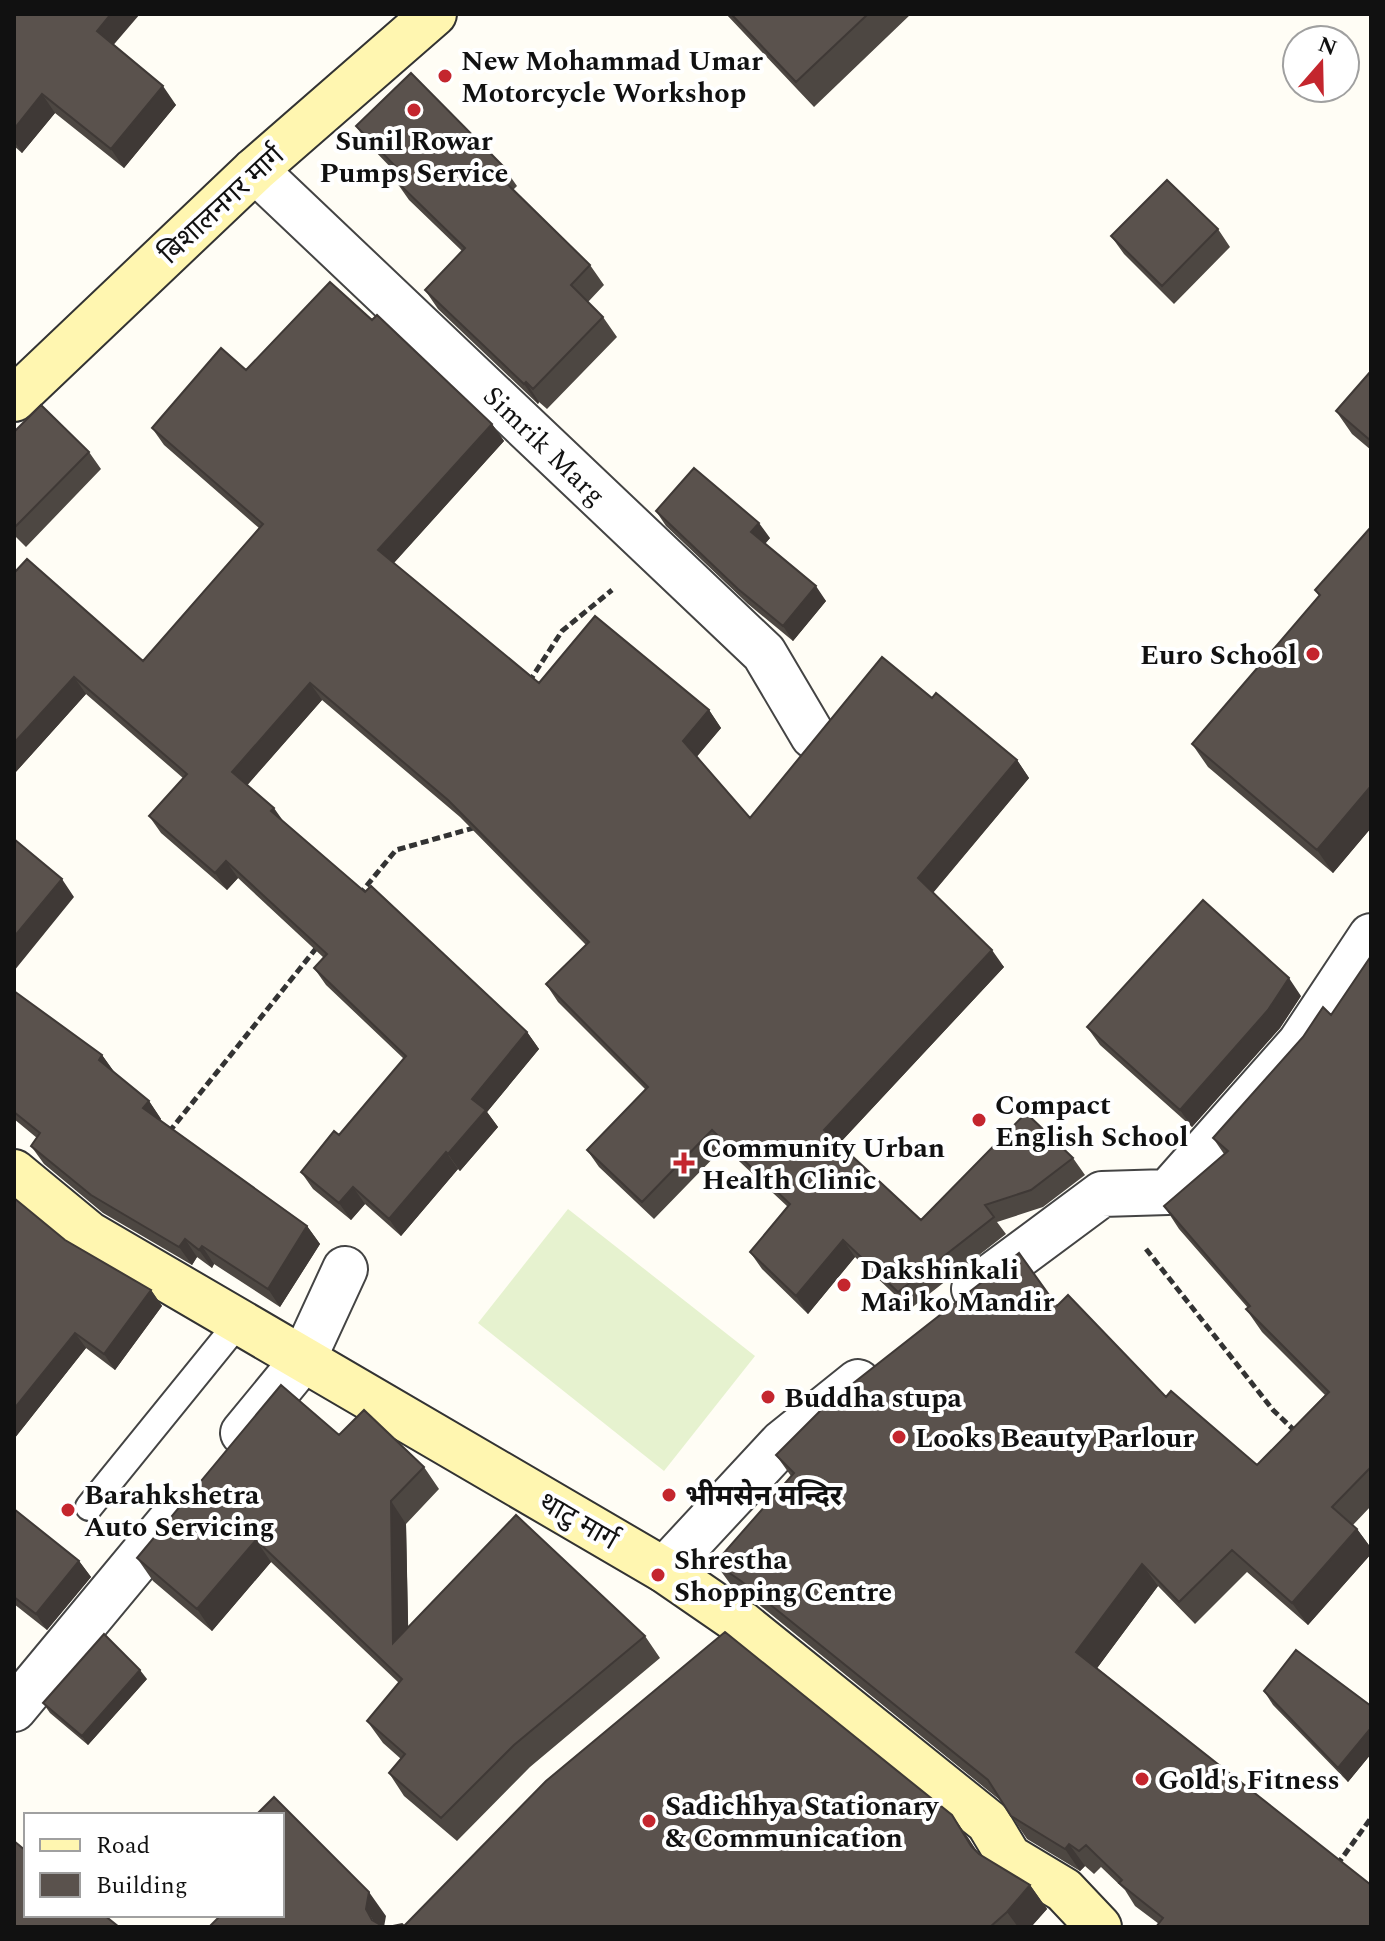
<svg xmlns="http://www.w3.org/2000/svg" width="1385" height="1941" viewBox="0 0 1385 1941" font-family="Spectral,'Noto Sans Devanagari',serif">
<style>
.pitch{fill:#e6f2cf}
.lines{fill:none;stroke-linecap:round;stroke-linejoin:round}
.lane-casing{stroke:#444;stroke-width:30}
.street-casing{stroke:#444;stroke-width:48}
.secondary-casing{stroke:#333;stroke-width:48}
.path{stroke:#333;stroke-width:5;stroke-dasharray:8 4;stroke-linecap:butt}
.lane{stroke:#fff;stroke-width:26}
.street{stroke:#fff;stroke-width:44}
.secondary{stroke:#fff6b0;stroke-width:44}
.wall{fill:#4d4742}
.shaded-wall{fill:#3f3936}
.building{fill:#5a524d;stroke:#3f3936;stroke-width:2}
.poi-dot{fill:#c4262e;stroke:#fff;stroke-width:3}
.labels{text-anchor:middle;stroke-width:8;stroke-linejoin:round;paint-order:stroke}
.poi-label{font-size:28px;font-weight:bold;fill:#111;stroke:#fff;text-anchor:start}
.street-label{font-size:28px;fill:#111;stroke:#fff}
</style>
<rect width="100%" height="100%" fill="#fffdf5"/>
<path class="pitch" d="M568,1209l187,147 -91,115 -186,-148z"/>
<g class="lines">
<defs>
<path id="lane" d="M89,1507l150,-185"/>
<path id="street" d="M255,170l509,483 49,83
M974,1289l128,-95 66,-2 132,-149 71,-107
M243,1433l60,-73 42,-91
M664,1570l118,-127 76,-61
M14,1709l162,-195"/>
<path id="secondary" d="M14,399l241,-229 179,-156
M14,1172l75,62 575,336 77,53 247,199 21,35 55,33 35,37"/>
</defs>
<use href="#lane" class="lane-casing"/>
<use href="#street" class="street-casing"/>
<use href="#secondary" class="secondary-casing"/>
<path class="path" d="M529,682l33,-51 50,-41
M359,895l37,-45 81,-23
M169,1132l149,-186
M1146,1249l127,161 24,23
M1337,1865l34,-47"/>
<use href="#lane" class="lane"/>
<use href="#street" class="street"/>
<use href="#secondary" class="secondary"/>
</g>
<path class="wall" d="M14,14l100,31 62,60 -52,63 -69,-55 -33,40 -8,-7z
M726,14h185l-97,93z
M356,126l147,40 14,20 -4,4 77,75 14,20 -16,17 15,15 14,20 -70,72 -8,-7 -1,2 -100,-95 -13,-19 37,-39 -53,-51 -14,-20 4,-4 -29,-30z
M1218,229l12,18 -56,57 -50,-50 -13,-18z
M372,320l120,104 12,17 -110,122 145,120 170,27 12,18 -25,29 54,61 182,-120 85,62 12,18 -96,115 71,74 -165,177 82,76 152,-62 12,17 -42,32 -46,15 9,12 -96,75 -55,-52 -47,57 -46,-45 -12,-17 38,-45 -64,-60 -70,72 -55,-52 -12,-17 59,-60 -88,-88 -12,-18 40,-39 -126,-128 -138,-117 -75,85 37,37 243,210 12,17 -52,63 11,15 -38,44 -2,-2 -57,67 -36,-32 -14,16 -38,-31 -12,-17 38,-37 65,-76 -78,-74 -12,-17 10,-10 -86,-80 -11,12 -66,-57 -12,-17 34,-38 -97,-84 -72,80v-201l129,88 116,-133 -95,-83 -12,-17 94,-58z
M1371,371v79l-19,-16 -16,-23z
M14,432l75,20 12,17 -75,78 -12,-12z
M656,511l114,27 -5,6 61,57 -33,40 -45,-37 -82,-78z
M1371,527v301l-38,45 -125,-106 -16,-23 127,-148 -4,-6z
M1371,956v550l-18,19 4,4 14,19v6l-63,71 -61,-53 -52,52 -37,-38 -61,82 274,217 -212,39 -24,-18 -10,-16 -24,-23 -7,7 -9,-8 -5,5 -53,-32 -26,-38 -244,-198 -26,-18 -16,-22 76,-87 -15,-21 281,-149 109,91 91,68 68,-70 -63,-63 -16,-23 2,-1 -69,-79 -15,-23 60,-52 -11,-16 118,-123z
M14,991l88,64 12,17 35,29 12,18 -1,2 147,105 13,18 -40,63 -66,-43 -2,4 -15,-11 -5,8 -89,-52 -59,-49 -13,-18 6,-8 -23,-19z
M1301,996l-21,32 -88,99 -92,-82 -13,-18z
M14,1198l51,42 86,50 11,16 -47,64 -29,-22 -72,91z
M339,1435l85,32 15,22 -33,35 2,104 237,8 15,22 -130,109 -73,74 -53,-45 -15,-23 12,-14 -18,-16 -16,-22 32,-38 -128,-121 -59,69 -59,-50 -16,-23z
M14,1509l65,52 12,16 -44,53 -33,-26z
M147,1679l-59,66 -38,-32 -7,-10z
M1264,1691l107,15v48l-23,28 -75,-77z
M952,1815l27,39 51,31 17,24 -16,18h-643l16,-1z"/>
<path class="shaded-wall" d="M111,14h29l-30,35 -13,-18z
M163,86l13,19 -52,63 -13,-19z
M42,94l13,19 -33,40 -8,-12v-12z
M526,382l13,20 -1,2 -14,-20z
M492,424l12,17 -114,126 -12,-17z
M759,523l11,15 -8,9 -11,-15z
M816,586l10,15 -33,40 -10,-15z
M74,677l12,17 -72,80v-31z
M310,683l12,17 -78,89 -12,-17z
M709,710l12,18 -26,31 -12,-18z
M1017,760l12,18 -99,118 -12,-18z
M1371,786v42l-38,45 -16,-23z
M274,808l12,17 -15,-14z
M226,861l12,17 -11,12 -12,-17z
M62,879l12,18 -60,74v-34z
M992,950l12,17 -168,180 -12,-17z
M1289,978l12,18 -21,32 -88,99 -12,-17z
M527,1032l12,17 -52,63 11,15 -38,44 -12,-17 24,-55z
M102,1055l13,18 -16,-13z
M149,1101l12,18 -6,7 -12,-18z
M446,1152l12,17 -57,67 -12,-17z
M353,1187l12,17 -14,16 -12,-17z
M307,1226l13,18 -40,63 -12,-18z
M185,1239l12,18 -5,8 -13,-18z
M843,1240l12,17 -47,57 -12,-18z
M202,1246l12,18 -2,4 -13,-18z
M151,1290l11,16 -47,64 -11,-16z
M75,1333l11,15 -72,91v-30z
M391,1501l15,23 3,142 -16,-23z
M1357,1529l14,19v6l-63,71 -16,-22z
M256,1540l15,22 -59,69 -15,-22z
M79,1561l12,16 -44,53 -11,-16z
M1142,1564l16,22 -66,89 -16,-23z
M140,1670l7,9 -59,66 -6,-9z
M1371,1728v26l-23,28 -10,-14z
M952,1815l17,24 19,31 -17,-24z
M1069,1844l16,22 -5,5 -15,-22z
M1030,1885l17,24 -16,18h-13l-11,-15z
M369,1892l17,24 -2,11h-7l-11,-18z"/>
<path class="building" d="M14,14h97l-14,17 66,55 -52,63 -69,-55 -28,35z
M731,14h137l-72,68z
M411,73l92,93 -7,7 94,92 -19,20 32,32 -70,72 -7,-7 -2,2 -99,-94 40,-42 -70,-68 7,-7 -46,-47z
M1167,180l51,49 -56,57 -51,-50z
M330,282l42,38 5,-5 115,109 -114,126 161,133 56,-67 114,94 -26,31 67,77 132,-161 50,41 4,-5 81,67 -99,118 74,72 -168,180 97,90 105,-107 47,45 -42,32 -46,15 9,12 -96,75 -55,-52 -47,56 -46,-44 40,-48 -78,-74 -70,72 -55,-52 61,-63 -102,-103 43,-42 -141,-142 -138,-117 -78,89 42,36 -3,3 94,81 6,-6 156,146 -55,67 14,11 -38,44 -2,-2 -57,67 -36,-32 -14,16 -38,-31 33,-41 5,4 67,-79 -92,-88 13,-14 -101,-93 -11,12 -66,-57 38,-42 -113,-97 -60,66v-170l13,-14 116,102 120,-137 -111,-96 69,-80 25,22z
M1371,371v70l-35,-30z
M41,405l48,47 -75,76v-96z
M694,468l65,55 -8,9 65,54 -33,40 -45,-37 -82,-78z
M1371,527v259l-54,64 -125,-106 128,-149 -5,-5z
M14,839l48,40 -48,58z
M1203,900l86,78 -21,32 -88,100 -93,-83z
M1371,956v511l-39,40 25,22 -65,74 -60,-53 -53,52 -37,-38 -66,88 295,233v42h-215l7,-9 -44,-35 3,-3 -36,-35 -7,6 -10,-7 -4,5 -54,-33 -23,-36 -247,-199 -26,-18 79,-90 -18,-18 52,-52 191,-150 38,53 11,-11 98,102 5,-6 86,74 72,-73 -83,-83 4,-3 -86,-100 64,-55 -15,-13 90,-101 20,-30 8,8z
M14,991l88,64 -3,5 50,41 -6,7 164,118 -39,63 -66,-43 -3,4 -14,-11 -6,8 -88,-52 -60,-49 9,-13 -26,-21z
M14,1198l51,42 86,50 -47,64 -29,-21 -61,76z
M281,1385l58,50 25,-25 60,57 -33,34 2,142 123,-128 129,121 -131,109 -73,73 -52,-45 16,-19 -38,-33 35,-42 -146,-139 -59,69 -60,-51z
M14,1509l65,52 -43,53 -22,-17z
M725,1632l227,183 19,31 8,8 51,31 -23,27 -17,15h-602l14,-3 2,2 142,-145z
M104,1634l36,36 -58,66 -39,-33z
M1296,1650l75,56v22l-33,40 -74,-77z
M274,1797l95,95 -3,17 6,11 12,7h-175l12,-12h61v-100h-26z
M14,1841l12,10v64h78l15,12h-105z"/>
<g class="poi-dot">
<circle cx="445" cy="76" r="8"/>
<circle cx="414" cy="110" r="8"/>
<circle cx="1313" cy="654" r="8"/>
<circle cx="979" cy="1120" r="8"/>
<path d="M680 1151h8v8h8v8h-8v8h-8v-8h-8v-8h8z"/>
<circle cx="844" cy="1285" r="8"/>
<circle cx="768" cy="1397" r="8"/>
<circle cx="899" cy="1437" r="8"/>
<circle cx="669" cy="1495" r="8"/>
<circle cx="68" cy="1510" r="8"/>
<circle cx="658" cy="1575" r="8"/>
<circle cx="1142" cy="1779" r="8"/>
<circle cx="649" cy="1821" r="8"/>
</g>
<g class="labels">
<g class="poi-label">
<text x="461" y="70">New Mohammad Umar<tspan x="461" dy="32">Motorcycle Workshop</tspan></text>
<text x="414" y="150" text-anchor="middle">Sunil Rowar<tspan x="414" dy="32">Pumps Service</tspan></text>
<text x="1297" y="664" text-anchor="end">Euro School</text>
<text x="995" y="1114">Compact<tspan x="995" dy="32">English School</tspan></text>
<text x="702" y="1157">Community Urban<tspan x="702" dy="32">Health Clinic</tspan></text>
<text x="860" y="1279">Dakshinkali<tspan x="860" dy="32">Mai ko Mandir</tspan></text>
<text x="784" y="1407">Buddha stupa</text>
<text x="915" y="1447">Looks Beauty Parlour</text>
<text x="84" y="1504">Barahkshetra<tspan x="84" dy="32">Auto Servicing</tspan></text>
<text x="685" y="1505">भीमसेन मन्दिर</text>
<text x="674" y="1569">Shrestha<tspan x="674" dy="32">Shopping Centre</tspan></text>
<text x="1158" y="1789">Gold's Fitness</text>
<text x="665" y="1815">Sadichhya Stationary<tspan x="665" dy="32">&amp; Communication</tspan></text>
</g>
<g class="street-label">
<text transform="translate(221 204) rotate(-43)" y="10">बिशालनगर मार्ग</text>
<text transform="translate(545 445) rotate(44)" y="10">Simrik Marg</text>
<text transform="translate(579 1520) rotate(30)" y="10">थाटु मार्ग</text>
</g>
</g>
<rect width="1385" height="1941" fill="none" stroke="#111111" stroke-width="32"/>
<rect x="24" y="1813" width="260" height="104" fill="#ffffff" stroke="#a0a0a0" stroke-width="2"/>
<rect x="40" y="1839" width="40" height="12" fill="#fff6b0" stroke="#a0a0a0" stroke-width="2"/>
<text x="96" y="1853" font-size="24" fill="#111111">Road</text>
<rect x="40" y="1873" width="40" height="24" fill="#5a524d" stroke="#a0a0a0" stroke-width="2"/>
<text x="96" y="1893" font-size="24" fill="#111111">Building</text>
<g transform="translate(1321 64) rotate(20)"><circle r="38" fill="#ffffff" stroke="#a0a0a0" stroke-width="2"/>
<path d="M0-6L14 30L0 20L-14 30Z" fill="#c4262e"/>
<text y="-12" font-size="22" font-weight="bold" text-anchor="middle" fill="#111111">N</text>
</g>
</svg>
